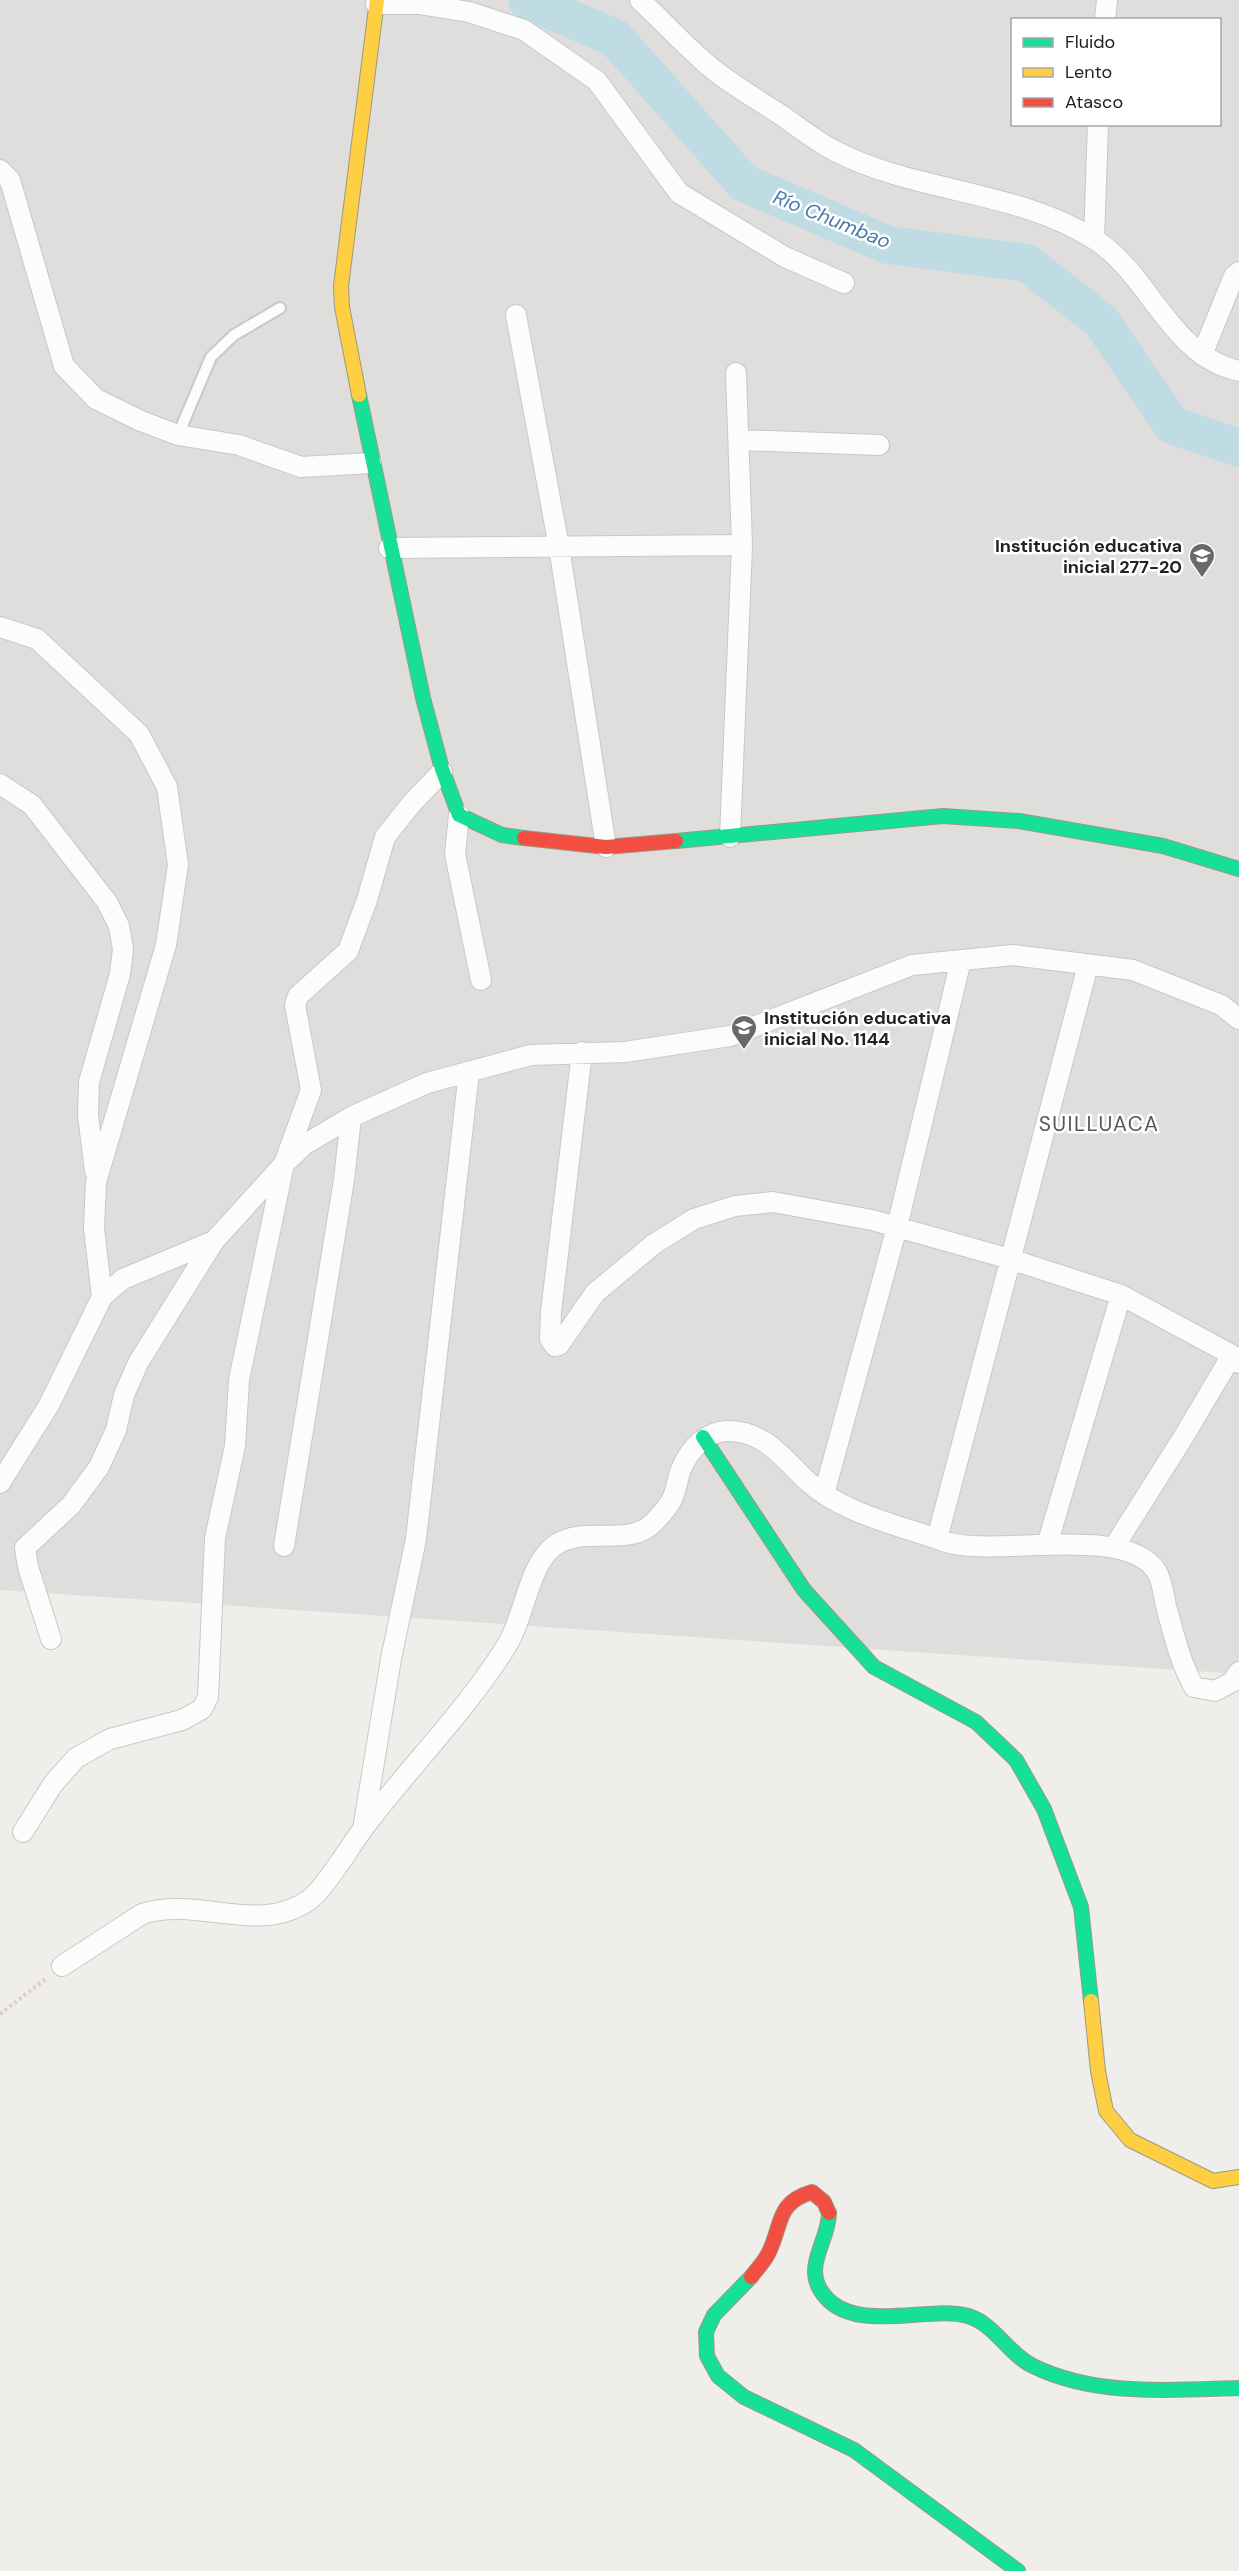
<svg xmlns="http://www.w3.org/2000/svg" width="1239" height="2571" viewBox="0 0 1239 2571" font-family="'DM Sans',sans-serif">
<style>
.residential{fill:#dfdedc;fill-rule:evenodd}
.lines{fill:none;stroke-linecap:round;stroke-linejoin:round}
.river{stroke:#bfdbe3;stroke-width:38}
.lane-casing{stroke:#c9c8c7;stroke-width:14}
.street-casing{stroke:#c9c8c7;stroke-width:22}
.fast-casing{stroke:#999a82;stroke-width:16}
.slow-casing{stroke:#999a82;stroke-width:16}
.jam-casing{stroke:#999a82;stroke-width:16}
.path{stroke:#dccecd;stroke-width:4;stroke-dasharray:3 3;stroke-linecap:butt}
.lane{stroke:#fdfcfc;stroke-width:10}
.street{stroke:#fdfcfc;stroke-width:20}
.fast{stroke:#16e098;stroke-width:14}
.slow{stroke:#ffcf43;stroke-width:14}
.jam{stroke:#f24e42;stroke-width:14}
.labels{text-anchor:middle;stroke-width:5;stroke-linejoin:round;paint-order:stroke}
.poi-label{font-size:18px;font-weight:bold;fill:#222;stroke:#fff;text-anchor:end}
.water-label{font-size:20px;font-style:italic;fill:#4a7aab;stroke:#fff}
.quarter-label{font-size:21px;letter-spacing:1.5px;fill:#555;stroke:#fff}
</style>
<rect width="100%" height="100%" fill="#f0eeeb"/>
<path class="residential" d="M0,0h1239v1674l-1239,-84zM1012,20h208v104h-208z"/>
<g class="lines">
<path class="river" d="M527,0l88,38 129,145 144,62 139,18 74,58 71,104 67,23"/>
<defs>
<path id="lane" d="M178,435l33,-78 23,-22 46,-27"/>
<path id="street" d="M640,0c21,20 41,41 62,60 24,22 55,39 82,57 17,12 35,26 53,35 81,41 179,38 257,87 56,35 76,117 145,132
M376,4h43l50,8 55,18 73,51 82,112 106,64 59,26
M1105,20l2,-20
M0,170l10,10 54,186 32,33 45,22 37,14 61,10 62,22 70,-4
M1094,239l4,-115
M516,315l43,232 47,300
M1202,355l32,-79 5,-4
M739,440l140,5
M389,548l353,-3
M0,627l37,12 102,95 28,53 11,78 -12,80 -70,237 -2,46 8,69
M0,784l32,21 75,97 12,24 4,23 -3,25 -31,108 -1,33 7,56
M459,815l-4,39 26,126
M730,837l12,-292 -6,-172
M582,1052l-31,260 -1,27 5,7 4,-1 36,-52 59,-49 40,-25 41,-13 38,-4 99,18 138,39 111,36 111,60 7,8
M0,1483l49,-78 53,-108 21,-18 91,-38
M824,1494l73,-267 64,-267
M937,1539l151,-574
M1047,1545l74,-250
M284,1546l60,-366 7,-63
M1114,1547l70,-111 48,-81
M51,1639l-23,-72 -3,-19 46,-43 28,-38 17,-37 8,-35 14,-32 76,-122 70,-77 20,-19 47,-28 76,-34 104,-28 94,-3 105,-16 182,-71 101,-10 120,15 88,35 18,14
M364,1823l27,-164 25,-120 53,-467
M23,1832l30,-48 23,-26 34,-19 72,-19 20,-11 6,-12 7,-159 20,-92 4,-66 45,-216 27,-74 -16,-85 3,-9 50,-45 19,-51 18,-63 27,-34 30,-31
M62,1966l80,-52c58,-18 116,22 167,-14 16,-11 43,-57 56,-74 46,-61 102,-116 142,-181 18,-28 21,-83 50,-101 28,-18 73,3 96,-21 6,-6 14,-15 18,-22 6,-10 6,-24 11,-34 9,-20 26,-37 48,-36 35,1 53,27 76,49 35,33 92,45 137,61 49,18 183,-19 214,31 5,9 7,24 9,34 8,29 14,56 28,81l21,4 17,-9 7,-10"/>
<path id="fast" d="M359,395l64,303 19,71 17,46 43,20 22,3
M676,841l267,-25 76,5 144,25 76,23
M703,1437l101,153 70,77 102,55 40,38 28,49 37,98 10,94
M829,2213c0,27 -25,52 -8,78 29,46 109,13 147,25 27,8 40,38 65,50 63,31 138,24 206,22
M751,2277l-37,38 -8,17 1,24 11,20 26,21 110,53 164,121"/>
<path id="slow" d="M359,395l-17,-88 -1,-21 36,-286
M1091,2001l7,70 8,40 24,29 83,41 26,-4"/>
<path id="jam" d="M524,838l82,9 70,-6
M751,2277c6,-8 13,-15 17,-23 15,-29 7,-51 44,-62l12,10 5,11"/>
</defs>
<use href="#lane" class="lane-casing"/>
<use href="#street" class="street-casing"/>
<use href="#fast" class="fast-casing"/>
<use href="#slow" class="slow-casing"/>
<use href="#jam" class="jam-casing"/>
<path class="path" d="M0,2014l47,-36"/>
<use href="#lane" class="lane"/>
<use href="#street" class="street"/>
<use href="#fast" class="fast"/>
<use href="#slow" class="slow"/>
<use href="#jam" class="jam"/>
</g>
<defs>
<symbol id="school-pin" viewBox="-11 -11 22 30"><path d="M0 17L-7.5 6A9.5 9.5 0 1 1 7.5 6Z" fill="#6a6968" stroke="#fff"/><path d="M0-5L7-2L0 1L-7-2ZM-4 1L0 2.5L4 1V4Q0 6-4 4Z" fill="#fff"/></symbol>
</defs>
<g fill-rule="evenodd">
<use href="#school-pin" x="1187" y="541" width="30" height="40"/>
<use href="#school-pin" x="729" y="1013" width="30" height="40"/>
</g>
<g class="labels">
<g class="poi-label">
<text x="1182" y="552">Institución educativa<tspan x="1182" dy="21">inicial 277-20</tspan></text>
<text x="764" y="1024" text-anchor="start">Institución educativa<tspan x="764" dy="21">inicial No. 1144</tspan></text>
</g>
<g class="water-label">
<text transform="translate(832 219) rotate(22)" y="7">Río Chumbao</text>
</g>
<g class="quarter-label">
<text x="1099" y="1131">SUILLUACA</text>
</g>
</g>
<rect x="1011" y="18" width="210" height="108" fill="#ffffff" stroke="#a7a7a7" stroke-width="1.5"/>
<rect x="1023" y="38" width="30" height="9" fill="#16e098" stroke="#a7a7a7" stroke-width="1.5"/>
<text x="1065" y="48" font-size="18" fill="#222222">Fluido</text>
<rect x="1023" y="68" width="30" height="9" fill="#ffcf43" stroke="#a7a7a7" stroke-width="1.5"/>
<text x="1065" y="78" font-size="18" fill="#222222">Lento</text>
<rect x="1023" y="98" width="30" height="9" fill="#f24e42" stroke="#a7a7a7" stroke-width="1.5"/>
<text x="1065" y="108" font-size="18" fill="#222222">Atasco</text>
</svg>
